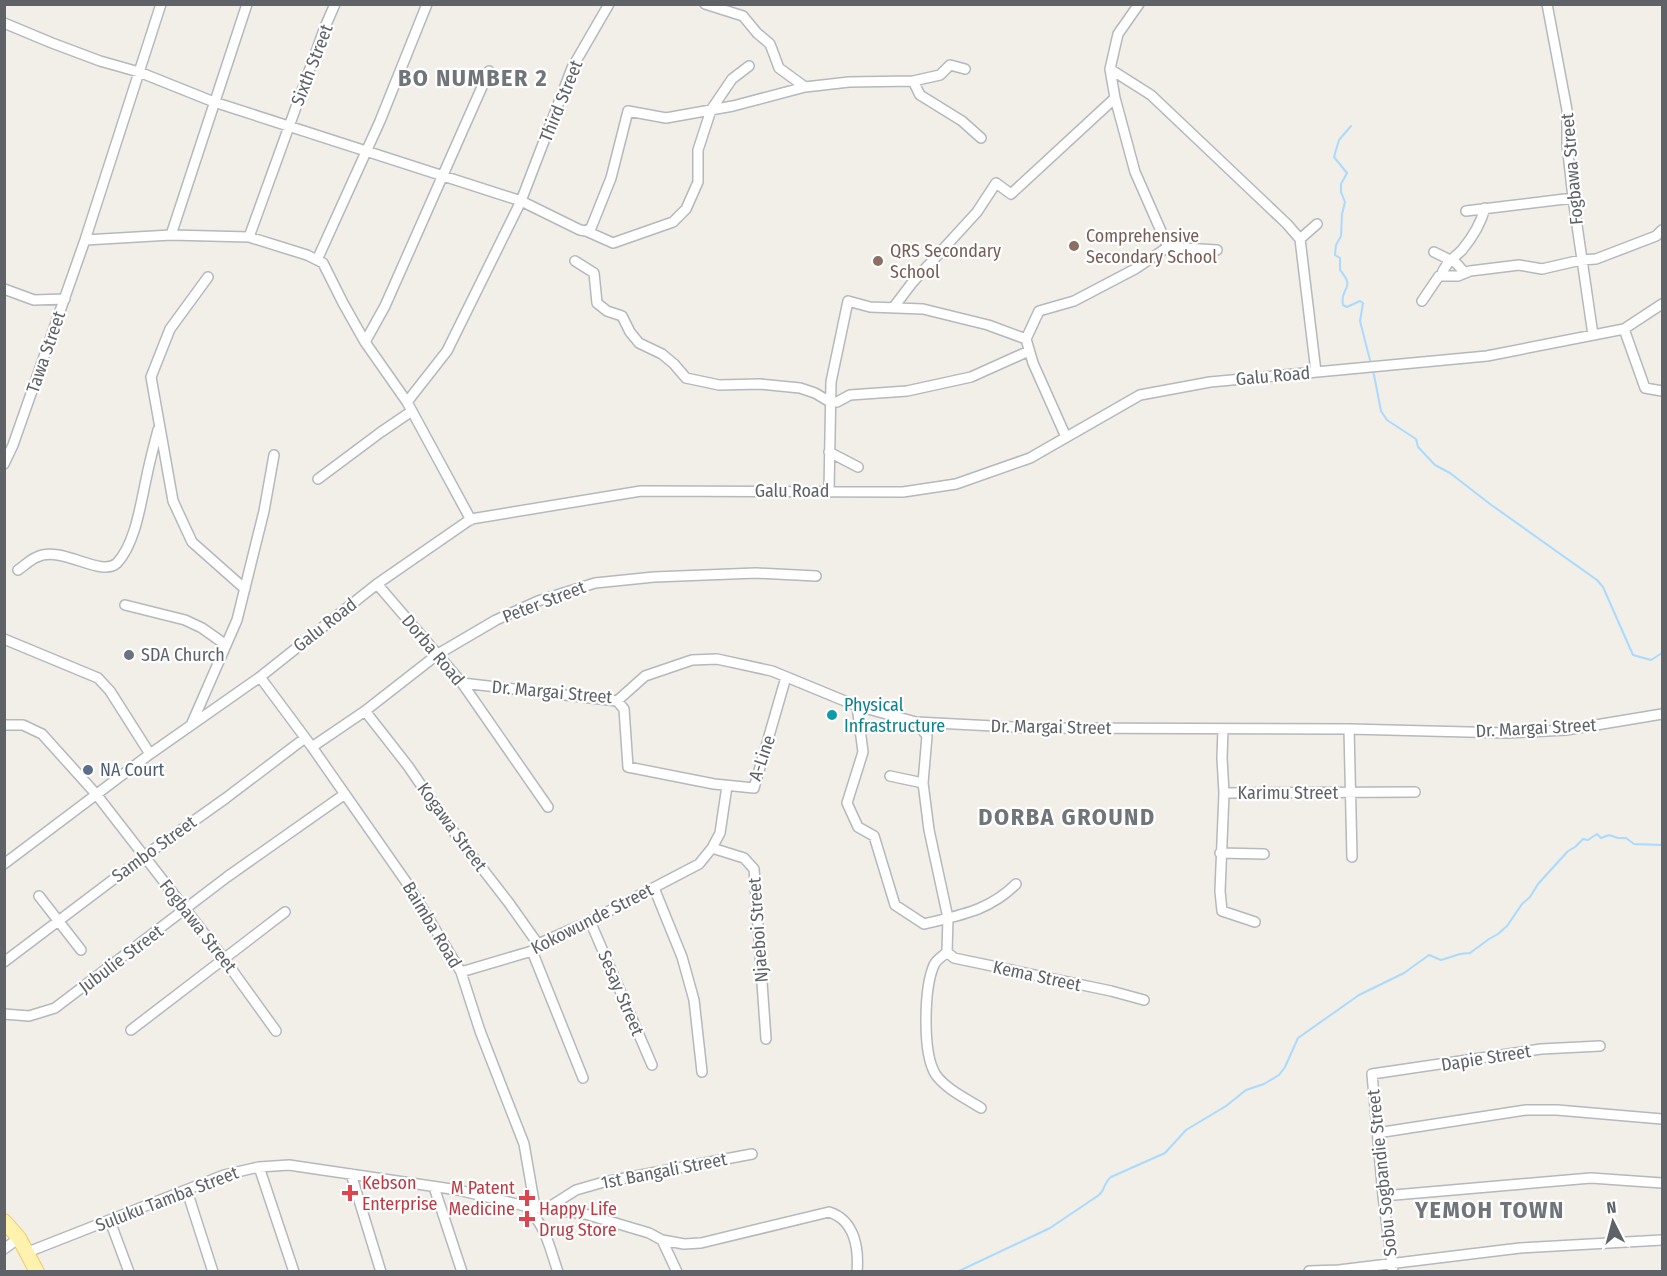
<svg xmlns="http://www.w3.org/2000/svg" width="1667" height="1276" viewBox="0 0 1667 1276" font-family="'Fira Sans Condensed',sans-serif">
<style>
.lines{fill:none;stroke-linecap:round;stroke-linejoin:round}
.stream{stroke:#aadaff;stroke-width:2}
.street-casing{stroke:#b5b8bc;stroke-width:12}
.primary-casing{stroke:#f2c960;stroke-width:16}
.street{stroke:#fff;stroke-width:9}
.primary{stroke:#fff2af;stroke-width:14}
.education-dot{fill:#8d6e63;stroke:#fff;stroke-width:2}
.worship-dot{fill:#6b7280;stroke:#fff;stroke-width:2}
.culture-dot{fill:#0f9aa8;stroke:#fff;stroke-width:2}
.service-dot{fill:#5c6f8a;stroke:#fff;stroke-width:2}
.health-dot{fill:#e0444e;stroke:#fff;stroke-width:2}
.labels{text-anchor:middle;stroke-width:4.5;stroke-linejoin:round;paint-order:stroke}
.street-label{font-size:18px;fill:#5f6368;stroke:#fff}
.education-label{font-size:18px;fill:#785e54;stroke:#fff;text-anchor:start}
.worship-label{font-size:18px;fill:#5b616d;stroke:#fff;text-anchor:start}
.culture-label{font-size:18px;fill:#0d838f;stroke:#fff;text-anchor:start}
.service-label{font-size:18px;fill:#4e5e75;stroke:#fff;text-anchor:start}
.health-label{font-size:18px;fill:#be3a42;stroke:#fff;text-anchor:start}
.district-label{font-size:24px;font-weight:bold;letter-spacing:1.5px;fill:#70757a;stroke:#fff}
</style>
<rect width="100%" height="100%" fill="#f1efe8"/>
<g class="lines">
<path class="stream" d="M1351,126l-12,14 -5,17 13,16 -6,11v8l4,10 -3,12 -1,22 -5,9 -1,10 5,3v12c17,20 -1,17 3,35l4,2 13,-6 3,2 -3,18 11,43
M1373,370l8,41 6,9 29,19 2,8 17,18 15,8 40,31 107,76 6,7 30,68 18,5 11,-7
M957,1272l93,-44 49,-33c6,-5 5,-13 12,-18l54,-24 21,-23 40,-24 20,-16 18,-6 15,-9 6,-8 13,-29 61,-43 45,-22 25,-18 12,5 19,-6 10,-1 19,-14 9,-5 9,-8 15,-22 8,-7 8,-13 30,-33 7,-4 8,-8 5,1 9,-6 4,4 8,-3 9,3h8l8,6 28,1"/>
<defs>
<path id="street" d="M609,4l-37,64 -51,133 59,29 6,1 5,-3 20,-50 17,-67 38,7 67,-12 72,-19 44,-5 64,-1 7,14 42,26 19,17
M705,4l38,12 14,17 13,11 9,24 26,19
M1139,4l-21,30 -8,35 5,29 20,74 33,75
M1547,4l20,106v34l6,54 20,137
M4,23l48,20 48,18 39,11 75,30 307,99 -74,150 -40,51
M1110,69l41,26 136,129 13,15 16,133
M913,81l27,-6 10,-10 15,4
M1466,211l107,-13
M586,231l27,12 60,-21 13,-13 12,-27v-32l13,-40 21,-31 17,-13
M171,235l76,-231
M249,237l76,-210 10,-23
M1300,239l17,-15
M85,240l86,-5 78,2 58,18 16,8 20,40 22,39 42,60 64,118
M1168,247l49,3
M1434,252l22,11 9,10
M317,260l63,-139 47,-117
M575,261l19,12 3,30 10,8 15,5 8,16 9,11 23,11 12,10 12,14 33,7 41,-1 40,4 15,5 15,9h7l13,-7 57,-4 64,-14 58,-26
M1441,276c4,-13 12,-17 21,-26 10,-12 19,-27 23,-42
M208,277l-38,52 -19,48 22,124 19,41 53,47
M4,289l30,11 31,-1
M1422,301l17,-25h19l12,-5 49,-6 23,4 39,-9 15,-1 60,-23 6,-6
M893,308l19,-25 65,-71 19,-29 15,11 104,-96
M1624,329l21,59 17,3
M365,342l20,-36 104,-235
M1066,437l-33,-74 -7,-24 13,-28 35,-10 61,-32 33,-22
M829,452l29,15
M4,464l9,-19 72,-205 76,-236
M318,479l63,-47 31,-21
M829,490l2,-108 17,-81 22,6 53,2 65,16 38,14
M18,570c6,-4 13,-11 19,-13 25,-12 64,21 80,6 19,-20 24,-62 30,-88 3,-15 7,-30 11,-45
M377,584l85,99 86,124
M125,605l60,15 17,8 24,17
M4,639l94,39 12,13 40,63
M260,677l52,70 97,139 52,86 19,59 44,113 11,63
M462,683l155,18 28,-25 47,-16 25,-1 55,12 85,35 59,16 116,6 317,1 158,4 59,-3 96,-16
M617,701l7,8 4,58 86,17 40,4 32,-111
M857,706l6,46 -16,51 11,24 16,9 21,69 29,19c36,-9 65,-13 92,-40
M365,711l43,55 39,57 62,80 29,41
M916,722l11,14 -4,47
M192,723l45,-103 27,-109 10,-56
M4,725h19l19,9 54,60 128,165 52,72
M1223,729l-1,29 2,35 191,-1
M1349,729l3,128
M312,747l53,-36 73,-57 58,-34 42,-19 57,-18 59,-6 102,-4 60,3
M890,776l33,7 6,47 19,88 -1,34 7,6 157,33 33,9
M1224,793l-4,98 2,20 33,11
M712,848l32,10 10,11 12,170
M1220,853l44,1
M4,864l146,-110 110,-77 117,-93 94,-65 170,-28 262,1 53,-8 74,-26 110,-63 70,-13 277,-26 137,-27 38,-25
M654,888l28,69 12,43 8,72
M39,896l42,54
M590,921l62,144
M532,951l51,127
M947,952c-4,4 -11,8 -13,13 -10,23 -12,89 2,110 10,14 31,24 45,33
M4,962l139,-105 83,-59 79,-60
M461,972l71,-21 6,-7 52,-23 109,-57 13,-16 8,-15 7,-47
M4,1014l25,2 26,-8 172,-131 118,-83
M131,1030l154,-118
M1377,1133l149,-23h31l105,9
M259,1167l35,105
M351,1174l30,98
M434,1187l28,85
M187,1191l26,81
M1383,1196l208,-18 71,5
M525,1206c21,19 24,40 33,66
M546,1209l30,-19 28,-8 148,-28
M110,1221l19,51
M662,1240l22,4 17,-1 128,-31c26,8 30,37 28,60
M4,1249l15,-11
M28,1252l196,-77 35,-8 30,-2 169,25 67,16 60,8 64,19 13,7 15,32
M1309,1271l30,-1 181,-22 142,-8
M1393,1272l-10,-76 -11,-122 169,-25 59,-3"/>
<path id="primary" d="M4,1221l15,17 18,34"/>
</defs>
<use href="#street" class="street-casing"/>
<use href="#primary" class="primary-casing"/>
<use href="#street" class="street"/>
<use href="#primary" class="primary"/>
</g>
<g class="education-dot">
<circle cx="1074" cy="246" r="6"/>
<circle cx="878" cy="261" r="6"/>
</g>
<circle class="worship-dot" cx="129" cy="655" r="6"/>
<circle class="culture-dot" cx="832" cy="715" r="6"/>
<circle class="service-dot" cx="88" cy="770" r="6"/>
<g class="health-dot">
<path d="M347 1184h6v6h6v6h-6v6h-6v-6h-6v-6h6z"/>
<path d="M524 1189h6v6h6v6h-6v6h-6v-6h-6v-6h6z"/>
<path d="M524 1210h6v6h6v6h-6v6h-6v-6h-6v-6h6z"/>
</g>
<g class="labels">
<g class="street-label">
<text transform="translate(312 65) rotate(-69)" y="6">Sixth Street</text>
<text transform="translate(561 101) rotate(-68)" y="6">Third Street</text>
<text transform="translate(1572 169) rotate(-95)" y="6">Fogbawa Street</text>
<text transform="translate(46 352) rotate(-71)" y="6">Tawa Street</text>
<text transform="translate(1273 376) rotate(-5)" y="6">Galu Road</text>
<text x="792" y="497">Galu Road</text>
<text transform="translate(544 602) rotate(-21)" y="6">Peter Street</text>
<text transform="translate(325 625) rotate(-38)" y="6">Galu Road</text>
<text transform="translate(433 650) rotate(50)" y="6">Dorba Road</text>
<text transform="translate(552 692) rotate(5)" y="6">Dr. Margai Street</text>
<text transform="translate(1051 727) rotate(1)" y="6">Dr. Margai Street</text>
<text transform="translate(1536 728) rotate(-3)" y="6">Dr. Margai Street</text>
<text transform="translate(762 758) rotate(-71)" y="6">A-Line</text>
<text x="1288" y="799">Karimu Street</text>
<text transform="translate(452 827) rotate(54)" y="6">Kogawa Street</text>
<text transform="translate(154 849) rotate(-36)" y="6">Sambo Street</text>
<text transform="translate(592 919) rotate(-27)" y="6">Kokowunde Street</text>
<text transform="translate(432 925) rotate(59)" y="6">Baimba Road</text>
<text transform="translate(198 926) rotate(52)" y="6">Fogbawa Street</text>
<text transform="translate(758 930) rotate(-94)" y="6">Njaeboi Street</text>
<text transform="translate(121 959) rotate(-37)" y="6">Jubulie Street</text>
<text transform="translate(1037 976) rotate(12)" y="6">Kema Street</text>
<text transform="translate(621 993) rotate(67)" y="6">Sesay Street</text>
<text transform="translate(1486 1058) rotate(-9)" y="6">Dapie Street</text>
<text transform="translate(664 1171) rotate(-11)" y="6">1st Bangali Street</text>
<text transform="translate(1382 1173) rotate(-96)" y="6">Sobu Sogbandie Street</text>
<text transform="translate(167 1199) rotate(-21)" y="6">Suluku Tamba Street</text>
</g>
<g class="education-label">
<text x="1086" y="242">Comprehensive<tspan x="1086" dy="21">Secondary School</tspan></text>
<text x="890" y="257">QRS Secondary<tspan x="890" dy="21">School</tspan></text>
</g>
<g class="worship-label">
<text x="141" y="661">SDA Church</text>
</g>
<g class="culture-label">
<text x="844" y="711">Physical<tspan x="844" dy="21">Infrastructure</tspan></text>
</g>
<g class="service-label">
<text x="100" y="776">NA Court</text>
</g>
<g class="health-label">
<text x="362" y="1189">Kebson<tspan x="362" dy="21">Enterprise</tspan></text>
<text x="515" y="1194" text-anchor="end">M Patent<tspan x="515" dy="21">Medicine</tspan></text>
<text x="539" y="1215">Happy Life<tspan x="539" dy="21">Drug Store</tspan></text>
</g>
<g class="district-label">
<text x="473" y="86">BO NUMBER 2</text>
<text x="1067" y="825">DORBA GROUND</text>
<text x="1490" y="1218">YEMOH TOWN</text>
</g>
</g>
<rect width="1667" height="1276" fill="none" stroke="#5f6368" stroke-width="12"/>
<g transform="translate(1613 1222) rotate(354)" stroke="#ffffff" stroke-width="4.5" paint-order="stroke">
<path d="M0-4.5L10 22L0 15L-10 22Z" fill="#5f6368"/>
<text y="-9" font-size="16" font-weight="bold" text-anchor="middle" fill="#5f6368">N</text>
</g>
</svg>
